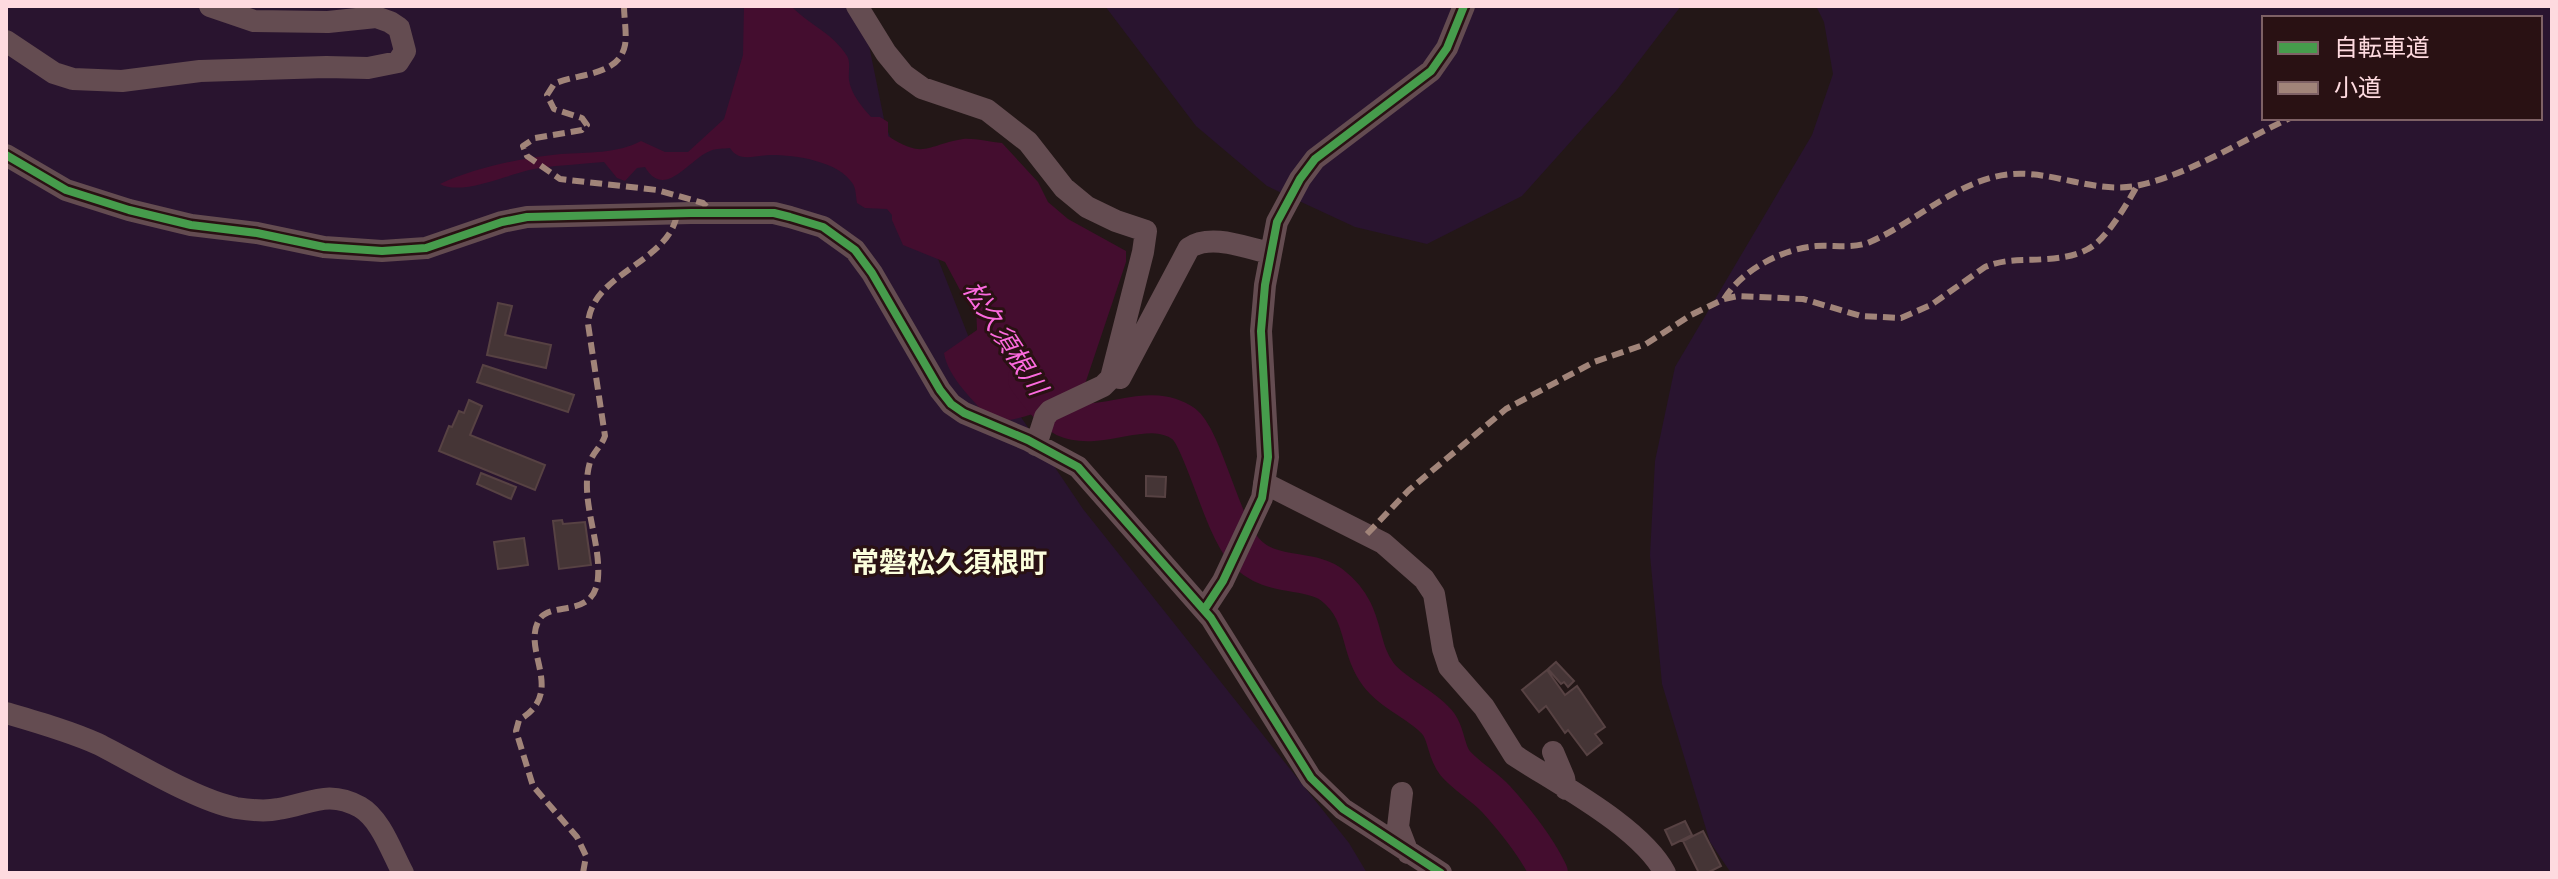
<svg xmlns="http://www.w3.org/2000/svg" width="2558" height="879" viewBox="0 0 2558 879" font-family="'IBM Plex Sans','Noto Sans JP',sans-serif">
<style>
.green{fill:#29142f;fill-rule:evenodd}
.water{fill:#440d2f}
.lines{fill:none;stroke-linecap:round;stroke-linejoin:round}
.river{stroke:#440d2f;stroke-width:38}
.building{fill:#453536;stroke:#574243;stroke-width:2}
.minor{stroke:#644c51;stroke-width:22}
.quiet{stroke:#a18479;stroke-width:6;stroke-dasharray:12 6;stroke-linecap:butt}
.cycleway-casing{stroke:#291113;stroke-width:13}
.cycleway{stroke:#469c4c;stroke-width:8}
.labels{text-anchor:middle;stroke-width:6;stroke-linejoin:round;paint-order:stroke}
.water-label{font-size:26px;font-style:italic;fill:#fc6ade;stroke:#291113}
.quarter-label{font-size:28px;font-weight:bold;fill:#fbfedc;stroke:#291113}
</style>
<rect width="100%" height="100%" fill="#231717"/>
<path class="green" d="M6,6h855l24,118 86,219 112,166 266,334 18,30h-1361z
M1105,6h576l-65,85 -94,105 -95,48 -72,-17 -88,-41 -71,-60z
M1816,6h736v867h-821l-21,-31 -48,-158 -12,-129 5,-94 20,-94 137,-232 21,-61 -9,-52zM2264,18h276v100h-276z"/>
<path class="water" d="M744,6h47c17,18 42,27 56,50 4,7 1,16 2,24 2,14 13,27 22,37h9l8,5v14c37,24 38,9 75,3 11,-1 27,3 39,4l36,39 10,20 20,17 58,32v11l-43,128c-30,15 -57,32 -91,31 -17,-19 -44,-43 -48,-68l33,-23 -1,-25 -16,-15 -15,-28 -42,-17 -11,-25v-5l-5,-6 -22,-1 -8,-5c-1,-6 -1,-14 -4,-19 -14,-23 -58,-29 -82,-29 -16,0 -32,8 -41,-7 -6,1 -14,0 -20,3 -20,7 -45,50 -65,16l-8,1 -12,13 -8,-3 -13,-16c-21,2 -43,3 -64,6 -26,3 -77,29 -100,16 36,-17 82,-26 121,-30 27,-2 56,0 80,-13l24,11h23l36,-33 19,-64z"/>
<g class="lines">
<path class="river" d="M1027,379c10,13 22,31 38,39 35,16 83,-20 119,6 19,15 37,99 60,126 25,30 66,17 88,35 35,27 25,61 46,89 14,19 41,29 57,46 12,11 10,31 20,43 12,14 29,23 41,36 19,21 41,49 53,74"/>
</g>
<path class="building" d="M498,303l14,3 -7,29 46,10 -5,23 -59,-13z
M483,365l91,30 -6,17 -91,-30z
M469,400l13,6 -12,29 75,30 -10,25 -96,-39 10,-25 3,1 7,-16 5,2z
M481,473l35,14 -5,12 -34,-15z
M1146,476l20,1 -1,20 -19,-1z
M562,520l1,4 22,-2 6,43 -32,4 -6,-48z
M524,538l4,27 -30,4 -4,-27z
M1556,662l18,19 -6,6 -4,-5 -3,2 -13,-15z
M1547,670l18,25 12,-9 28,41 -10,7 7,9 -15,12 -19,-25 -3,3 -19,-27 -7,6 -17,-22z
M1685,821l7,14 -20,10 -7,-15z
M1703,831l18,35 -14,7h-8l-16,-32z"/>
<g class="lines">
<path class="minor" d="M857,6l29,47 18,22 18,13 65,22 41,32 36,46 23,19 29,14 30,10 -3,21 -32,126 -8,8 -53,25 -5,6 -9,28
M6,41l48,32 19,6 49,2 78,-10 126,-4 42,1 30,-6 7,-11 -6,-23 -9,-6 -14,-5 -48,5 -74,-1 -44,-15
M6,155l60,35 63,20 62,15 66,8 67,14 58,4 44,-3 76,-26 25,-5 164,-4h83l16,4 33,10 32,23 17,23 68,117 11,14 13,9 64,27 50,27 133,151 100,160 32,31 98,64
M1120,378l69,-130c22,-15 57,0 81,5
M1264,483l119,60 41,36 10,15 9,55 6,18 35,40 30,48c44,29 127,72 151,118
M1204,610l19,-29 39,-83 6,-41 -7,-126 4,-46 12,-63 23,-43 15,-20 116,-88 16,-23 17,-42
M6,713c31,9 63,18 92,31 38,19 98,56 138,64 13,2 29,4 42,1 32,-5 50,-20 82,-2 21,12 32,46 43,66
M1553,752l11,26 2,11
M1402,793l-4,34 10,26"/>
<path class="quiet" d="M624,6c0,12 3,27 1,39 -6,32 -49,28 -71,39l-7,11 7,14 28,9 5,7 -5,5 -47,8 -12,8 4,10 33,23 97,11 46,13 8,8
M1724,299c18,-29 58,-50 92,-53 19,-1 37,3 54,-4 48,-21 89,-64 143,-68 41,-3 85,21 127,11 52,-12 101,-44 150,-67
M1367,534l42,-44 97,-81 88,-47 52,-18 45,-29 33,-16 14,-3 65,3 58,17 40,2 30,-13 54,-38c22,-9 39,-6 61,-8 14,-1 30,-3 42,-10 18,-9 39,-45 49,-63
M583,873l3,-17 -9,-19 -44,-51 -17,-55 3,-11c48,-28 2,-69 20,-100 11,-20 55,0 59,-42 3,-38 -19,-79 -8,-116 3,-10 11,-15 15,-26l-17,-112c3,-51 81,-61 89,-110"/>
<defs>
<path id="cycleway" d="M6,155l60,35 63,20 62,15 66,8 67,14 58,4 44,-3 76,-26 25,-5 164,-4h83l16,4 33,10 32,23 17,23 68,117 11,14 13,9 64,27 50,27 133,151 100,160 32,31 98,64
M1204,610l19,-29 39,-83 6,-41 -7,-126 4,-46 12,-63 23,-43 15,-20 116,-88 16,-23 17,-42"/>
</defs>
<use href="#cycleway" class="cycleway-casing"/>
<use href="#cycleway" class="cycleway"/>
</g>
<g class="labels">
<g class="water-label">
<text transform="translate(1005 338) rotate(57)" y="9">松久須根川</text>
</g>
<g class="quarter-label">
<text x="949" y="572">常磐松久須根町</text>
</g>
</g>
<rect width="2558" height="879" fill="none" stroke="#fedadf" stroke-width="16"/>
<rect x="2262" y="16" width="280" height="104" fill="#291113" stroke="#7e6165" stroke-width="2"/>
<rect x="2278" y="42" width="40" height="12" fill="#469c4c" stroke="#7e6165" stroke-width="2"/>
<text x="2334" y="56" font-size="24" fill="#fedadf">自転車道</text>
<rect x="2278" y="82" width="40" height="12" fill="#a18479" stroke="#7e6165" stroke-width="2"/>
<text x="2334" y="96" font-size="24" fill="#fedadf">小道</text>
</svg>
